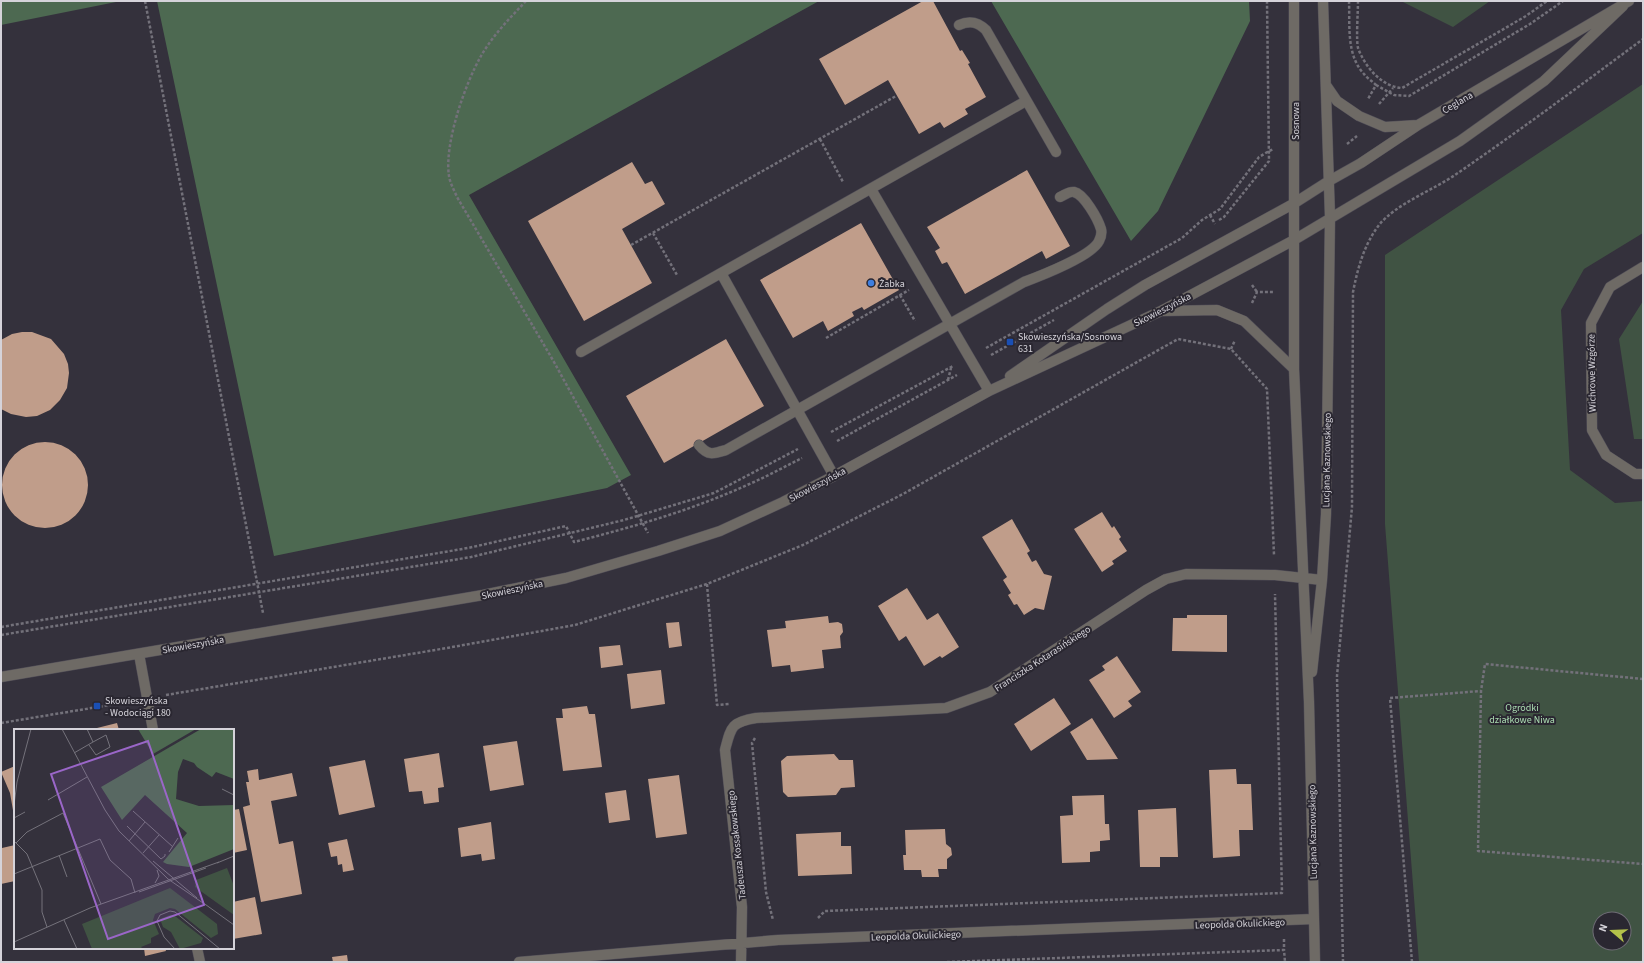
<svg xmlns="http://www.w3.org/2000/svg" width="1644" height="963" viewBox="0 0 1644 963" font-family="'Source Sans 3',sans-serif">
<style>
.green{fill:#405343;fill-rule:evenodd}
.forest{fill:#4d6951}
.building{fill:#c09d8a}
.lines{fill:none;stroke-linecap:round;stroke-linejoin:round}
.minor-casing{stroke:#514e58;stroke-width:11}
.path{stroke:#73717a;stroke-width:2.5;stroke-dasharray:3 2;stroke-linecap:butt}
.minor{stroke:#6e6a65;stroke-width:10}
.shop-dot{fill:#3f7fe0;stroke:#2a2731;stroke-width:1.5}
.transit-dot{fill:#1a4fb4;stroke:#2a2731;stroke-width:1.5}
.labels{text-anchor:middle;stroke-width:4;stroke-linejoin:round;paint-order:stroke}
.street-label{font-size:10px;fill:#d5d3da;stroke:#2a2731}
.poi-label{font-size:10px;fill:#d5d3da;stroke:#2a2731;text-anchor:start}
.park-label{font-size:10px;fill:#acdeb3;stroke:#2a2731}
.inset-road{fill:none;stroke:#74727b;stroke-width:1}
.view{fill:#9a66c8;fill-opacity:0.15;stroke:#9a66c8;stroke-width:2}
.inset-edge{fill:none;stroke:#d5d3da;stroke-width:2}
</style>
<rect width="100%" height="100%" fill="#34313c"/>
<path class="green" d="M1401,1h89l-37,26z
M1643,84v149l-59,36 -23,41 9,160 45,33 28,-2v461h-224l-34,-438v-269zM1600,919h24v24h-24z
M1643,301v138h-9l-15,-100z"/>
<path class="forest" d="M1,1h120l-120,24z
M157,1h662l-350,194 162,280 -24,13 -333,68z
M991,1h258l1,20 -92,190 -27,30z"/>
<path class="building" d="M923,1h10l27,50 2,-1 8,13 -2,1 18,33 -21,12 3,5 -24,14 -4,-6 -21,12 -31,-54 -43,25 -26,-46z
M632,162l13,22 7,-3 13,23 -43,25 30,54 -68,38 -56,-100z
M1027,170l43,76 -24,13 -4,-8 -77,43 -18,-32 -5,2 -7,-13 5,-3 -13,-21z
M861,223l38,67 -35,20 -2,-3 -10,5 2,4 -26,15 -5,-10 -30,17 -33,-58z
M22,332h10l19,7 13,15 4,10 1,9 -2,15 -7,12 -10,10 -13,6 -11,1 -15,-3 -10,-5v-69l11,-6z
M726,339l38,67 -100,57 -38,-67z
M2 485a43 43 0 1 1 86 0a43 43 0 1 1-86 0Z
M1102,512l10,16 2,-2 7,11 -2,2 8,12 -15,10 2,3 -12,8 -28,-43z
M1012,519l18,32 -3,2 5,9 4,-2 8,14 8,2 -8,34 -9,-2 -11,7 -7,-11 -3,1 -6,-10 3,-2 -8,-13 4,-3 -25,-40z
M907,588l20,32 11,-7 21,34 -17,11 -2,-2 -16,10 -18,-30 -7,5 -21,-35z
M1187,615h40v37l-55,-1 1,-33h14z
M828,616l1,7 9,-1 4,2 1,8 -3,4 1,12 -19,2 2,18 -33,4 -1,-7 -18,2 -5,-37 19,-2 -1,-7z
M679,622l3,24 -13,2 -3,-25z
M620,645l3,20 -22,3 -2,-21z
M1117,656l24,36 -13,9 4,5 -18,12 -25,-38 16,-10 -3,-4z
M661,670l4,34 -34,5 -4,-35z
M1054,698l17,26 -40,27 -17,-27z
M587,706l2,8h6l7,53 -39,4 -7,-53h7l-1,-9z
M1092,718l26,41 -31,1 -17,-28z
M117,723l2,7h-21l-1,-2z
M517,741l7,44 -34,6 -7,-45z
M439,753l5,34 -6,1 1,14 -15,2 -2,-13 -13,1 -5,-33z
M834,754l5,6h14l2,27 -14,1 -5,7 -48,2 -5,-5 -2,-31 6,-5z
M365,760l10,47 -36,8 -10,-48z
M15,766v50h-1l-4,-23 -9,-21z
M258,769l1,11 33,-7 5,23 -26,5 8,43 14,-3 9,53 -41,8 -18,-95 7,-2 -4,-23h3l-2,-11z
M1236,769l1,15h14l2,46h-14l1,26 -27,2 -4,-88z
M679,775l8,59 -31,4 -8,-59z
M626,790l4,30 -21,3 -4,-30z
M1104,795l1,29h4l1,16 -10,1v10l-10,1v10l-28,1 -2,-47 13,-1 -1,-19z
M1176,808l2,49h-18v10h-20l-2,-57z
M239,809l8,41 -14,3v-43z
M491,822l4,37 -13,2 -1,-7 -20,3 -3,-29z
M945,829l1,15 5,4 1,7 -5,4v10h-9l1,8h-17l-1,-7h-17l-1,-15h3l-1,-25z
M841,832v14h10l1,28 -54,2 -2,-42z
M347,839l7,31 -11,2 -1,-8 -4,1 -1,-9 -6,1 -3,-14z
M15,845v36l-14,3v-34h1v-2z
M255,897l7,37 -29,5v-37z
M144,948h21l1,3 -21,5z
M347,955l1,7h-15l-1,-5z"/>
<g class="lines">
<defs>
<path id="minor" d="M1294,1v368l15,333 6,260
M959,25c11,-5 19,-3 27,5l70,122
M1326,85l11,16 22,15 26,11 33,-2
M871,189l118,202
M1643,267l-33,20 -19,36 1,107 14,25 29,19h8
M721,273l113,203
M1163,311l54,-1 27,11 50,48
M581,352l445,-251
M1010,376l97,-67 38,-24 148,-81 36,-23 32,-18 57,-38 211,-124
M699,445c9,11 14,9 27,5l298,-168c16,-6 68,-26 75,-41 2,-4 3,-8 2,-12 -3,-10 -17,-35 -27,-37 -5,-1 -9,3 -14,5
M139,654l14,76
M1312,672l10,-92 4,-66 4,-297 -7,-216
M1,677l482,-82 83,-17 92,-27 62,-20 63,-29 51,-26 155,-85 172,-80 133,-71 166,-99 84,-60 79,-75
M197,948l3,14
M519,962l259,-22 535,-21
M741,962l1,-55 -17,-157c6,-23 6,-28 31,-32l190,-10 44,-16 156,-102 20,-11 20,-5 89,1 47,5"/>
</defs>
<use href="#minor" class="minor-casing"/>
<path class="path" d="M145,1l118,612
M526,1c-16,17 -33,34 -45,55 -16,28 -37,88 -32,120 1,7 5,14 8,21l97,165 94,171
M1349,1c1,24 -3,54 15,73 3,4 8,7 12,11l-8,14
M1358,1c0,10 -2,39 0,47 7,19 24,39 44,40l124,-72 21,-15
M1376,85l18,10 15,1 121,-72 33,-23
M1379,104l14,-16
M820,139l23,43
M1347,144l10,-8
M1210,215l5,9
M1219,220l5,-3 45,-56 -2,-160
M653,233l24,42
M631,245l265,-149
M1252,285l5,7
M900,295l15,26
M1252,303l5,-11h17
M826,338l83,-48
M986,348l196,-110 20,-18 18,-11 39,-52 10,-6 5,-2
M1231,349l4,-9
M991,355l63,-35
M948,380l3,-12
M831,432l122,-66
M837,441l120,-66
M707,584l10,121 12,-1
M1,627l467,-79 98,-22 8,16c59,-15 118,-32 173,-57 19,-8 37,-18 55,-27
M1,635l470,-78 153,-37 90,-27 84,-44
M1643,679l-158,-15 -4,27 -3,160 165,13
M166,695l281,-47 128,-23 132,-41 96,-39 100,-51 275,-155 53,10 36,40 7,166
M1,723l127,-21
M755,738l-3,5 14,149 7,28
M818,918l7,-7 457,-18 -7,-299
M1284,939v11
M947,962l337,-12 1,12
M1343,962l-6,-286 15,-169 1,-215c5,-25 11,-47 26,-67 17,-21 54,-35 76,-50 64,-44 126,-90 188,-136
M1412,962l-22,-264 91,-7"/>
<use href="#minor" class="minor"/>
</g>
<circle class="shop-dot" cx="871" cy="283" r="4"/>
<g class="transit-dot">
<rect x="1006" y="338" width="8" height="8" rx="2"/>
<rect x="93" y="702" width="8" height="8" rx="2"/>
</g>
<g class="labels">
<g class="street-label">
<text transform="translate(1457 102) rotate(-30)" y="4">Ceglana</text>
<text transform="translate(1295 121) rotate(-90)" y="4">Sosnowa</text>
<text transform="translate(1162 309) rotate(-27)" y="4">Skowieszyńska</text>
<text transform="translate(1591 373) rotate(-91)" y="4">Wichrowe Wzgórze</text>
<text transform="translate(1326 460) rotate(-89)" y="4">Lucjana Kaznowskiego</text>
<text transform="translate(817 484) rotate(-28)" y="4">Skowieszyńska</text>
<text transform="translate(512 589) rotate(-12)" y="4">Skowieszyńska</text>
<text transform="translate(193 644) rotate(-10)" y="4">Skowieszyńska</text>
<text transform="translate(1042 658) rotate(-33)" y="4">Franciszka Kotarasińskiego</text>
<text transform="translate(1312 832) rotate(-91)" y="4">Lucjana Kaznowskiego</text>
<text transform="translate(736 845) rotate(-96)" y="4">Tadeusza Kossakowskiego</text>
<text transform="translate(1240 923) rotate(-2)" y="4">Leopolda Okulickiego</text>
<text transform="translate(916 935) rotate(-2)" y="4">Leopolda Okulickiego</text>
</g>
<g class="poi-label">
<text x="879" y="287">Żabka</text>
<text x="1018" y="340">Skowieszyńska/Sosnowa<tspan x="1018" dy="12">631</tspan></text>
<text x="105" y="704">Skowieszyńska<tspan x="105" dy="12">- Wodociągi 180</tspan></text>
</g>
<g class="park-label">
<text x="1522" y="711">Ogródki<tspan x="1522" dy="12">działkowe Niwa</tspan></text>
</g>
</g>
<g transform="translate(14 729)">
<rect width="220" height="220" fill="#34313c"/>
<path d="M213,139l7,18v29l-39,-28 1,-7zM156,159l47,36 1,10 -7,4 -36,-29 -5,-1 -15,6 -2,6 6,14 -8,4v5l-10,4 2,2h-51l-10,-25zM156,186l5,1 28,22 -2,5 -21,6 -9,-17 -8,-5 -3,-8z" fill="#405343"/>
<path d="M124,0h58l-43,25zM187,0h33v50l-18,-7 -4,5 -15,-10 -3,-4 -11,-4 -5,13 -2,27 23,7 35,-1v44l-45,18 -22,-3 -4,-2 24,-29 -42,-38 -23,25 -21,-33z" fill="#4d6951"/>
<path class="inset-road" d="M48,0l43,81 14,21 49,48 35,24M75,16l7,10 14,-8 -4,-12 -13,7M60,24l19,-11 -6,-13M208,60l12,6M34,71l39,-23M0,76l3,-23 14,-53M119,82l40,36M0,89l11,-6M113,97l34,33 4,-3v-2M0,112l13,13 15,36v22l5,15M115,112l16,-19M2,114l11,-11 36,-19 38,91M155,123l9,-14M129,124l16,-18M45,126l8,22M139,132l44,37M203,134l17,-7M0,145l86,-35 10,21 21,19 4,14M141,154l4,-7 -2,-6M125,163l67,-24M188,173l32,23M50,191l13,29M0,213l76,-34 129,-46M161,220l-11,-12 -7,-16 3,-6 10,-4 5,1 45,37"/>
<path class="view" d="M134,12l56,164 -96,34 -57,-165z"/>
<rect width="220" height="220" class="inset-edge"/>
</g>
<rect width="1644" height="963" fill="none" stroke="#d5d3da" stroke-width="4"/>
<g transform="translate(1612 931) rotate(289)"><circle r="19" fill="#2a2731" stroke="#6e6c75"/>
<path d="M0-3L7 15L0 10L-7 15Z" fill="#b4c24a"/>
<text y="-6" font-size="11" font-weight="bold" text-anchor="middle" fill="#d5d3da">N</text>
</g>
</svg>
